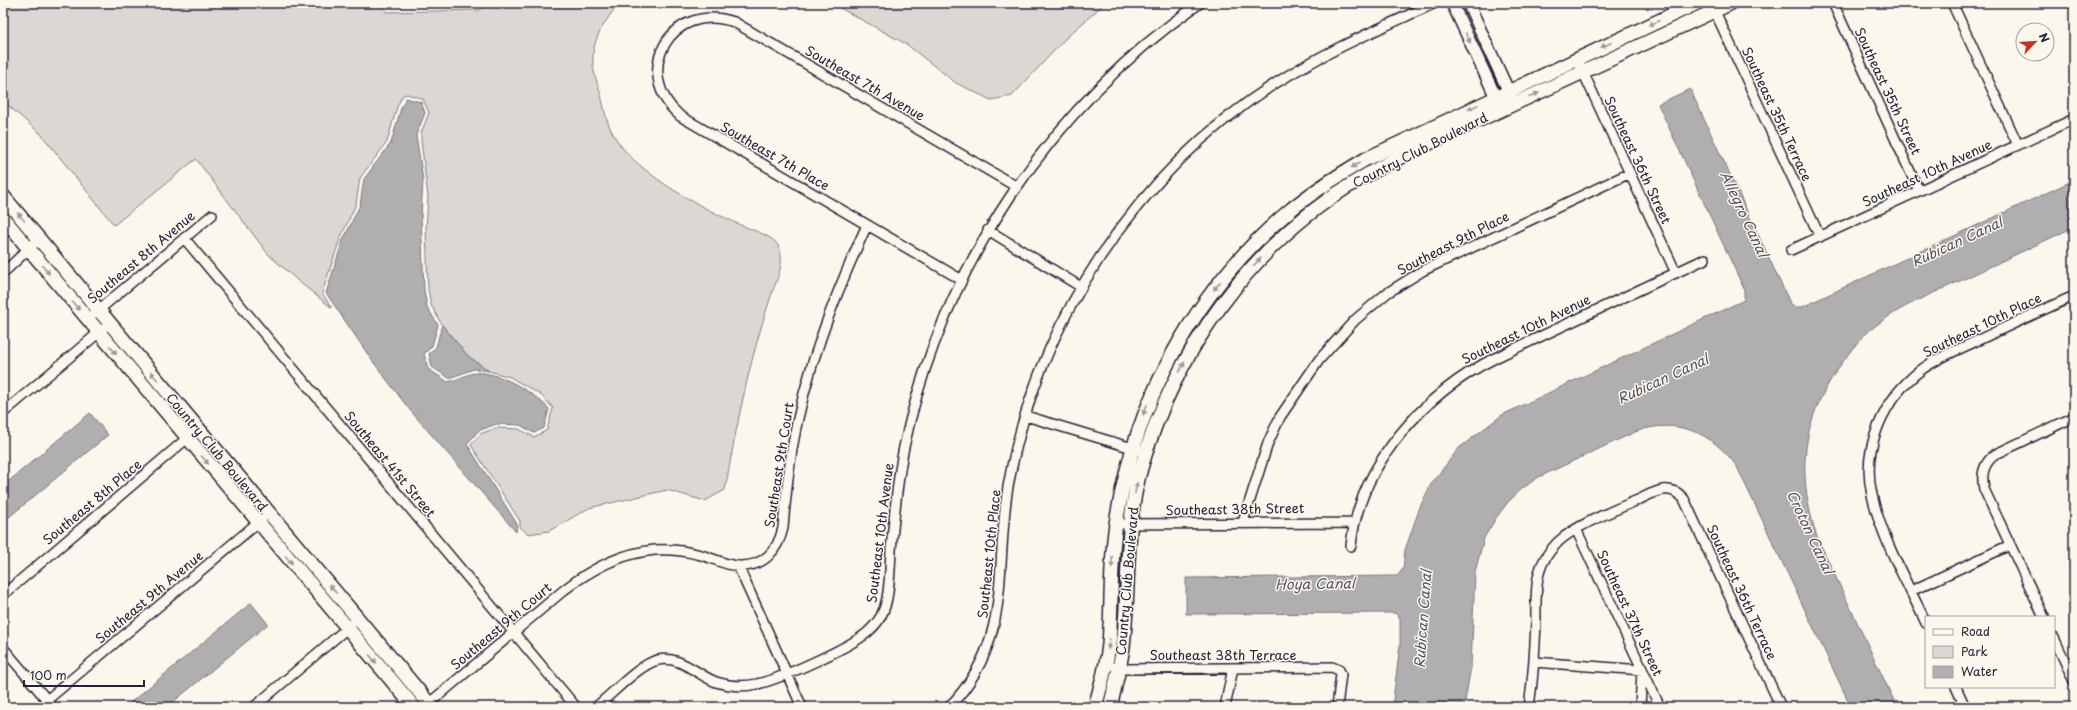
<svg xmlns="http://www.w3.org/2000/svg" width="2077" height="710" viewBox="0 0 2077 710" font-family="'Playpen Sans',sans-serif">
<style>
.green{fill:#dbd8d3;stroke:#7e7d87}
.water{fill:#b1aeb0;stroke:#787681}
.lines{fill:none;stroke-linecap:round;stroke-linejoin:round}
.minor-casing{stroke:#22223b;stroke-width:12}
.tertiary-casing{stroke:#22223b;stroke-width:14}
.secondary-casing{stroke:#22223b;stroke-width:16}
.minor{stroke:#fbf7ec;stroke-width:9}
.tertiary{stroke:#fbf7ec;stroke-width:11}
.secondary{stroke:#fbf7ec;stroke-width:13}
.oneway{fill:#99979c}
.labels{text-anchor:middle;stroke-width:3;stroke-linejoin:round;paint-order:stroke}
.street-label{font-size:13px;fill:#22223b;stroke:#fbf7ec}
.water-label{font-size:14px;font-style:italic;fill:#545364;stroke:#fbf7ec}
</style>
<rect width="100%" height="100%" fill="#fbf7ec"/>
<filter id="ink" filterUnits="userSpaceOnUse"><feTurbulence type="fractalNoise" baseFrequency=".025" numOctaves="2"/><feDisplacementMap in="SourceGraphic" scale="8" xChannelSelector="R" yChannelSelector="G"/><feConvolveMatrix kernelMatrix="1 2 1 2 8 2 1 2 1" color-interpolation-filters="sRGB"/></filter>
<g filter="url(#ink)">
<path class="green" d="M3,3h381l2,9 94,-2 7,-7h132c-13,17 -28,37 -26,59 0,11 5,22 8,33 3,12 5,26 11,37 19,38 84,73 122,90 10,5 37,13 43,22 10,15 0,35 -5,49 -22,64 -35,130 -47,197l-20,11 -38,-11 -78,18 -40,23 -21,3 -8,-7v-6l-49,-76 9,-11 16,-6 23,1 15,8 13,-7 6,-22 -12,-13 -31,-18 -21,-6 -21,-15 -26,-31 -11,-20 -3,-16 -2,-60 2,-32 -7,-57v-7l8,-20 -6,-14 -16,-5 -5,2 -5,11 -10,35 -27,36 -4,26 -16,35 -18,54 10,15 -34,-27 -30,-27 -72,-95 -82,66 -73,-91 -38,-33z
M831,3h274l-39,35 -54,58 -21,4 -35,-17 -50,-39z"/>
<path class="water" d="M1690,89l100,214 5,4h7l272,-127v47c-37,18 -75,35 -112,53 -30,14 -62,26 -88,47 -13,10 -23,23 -32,36 -41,56 -46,109 -25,174l80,170h-46l-114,-240c-24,-35 -62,-50 -102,-35l-98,46 -14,10 -15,14 -12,16 -12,20 -9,34 -4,95 -7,40h-72l8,-61v-28l-5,-5 -209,1v-36l211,-2 6,-7 2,-19 15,-43 11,-23 28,-36 43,-33 242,-115v-11l-86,-185z
M406,98l15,4 4,11 -9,22 7,45 -2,36 3,74 3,17 11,18 -6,21 -8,8 4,15 20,13c9,-2 19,-8 27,-9 22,-3 60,20 74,36l-5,19 -10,5 -14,-8 -24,-1 -18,7 -11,13 50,80 -1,8 -107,-123 -38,-50 -45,-66 17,-53 17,-35 4,-26 27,-36 10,-35z
M442,325l26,31 21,15 -15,-2 -25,9 -17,-11 -3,-13 7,-7z
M90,413l18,22 -105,87v-36z
M251,603l17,21 -101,83h-42z"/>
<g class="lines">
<defs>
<path id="minor" d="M1711,3l109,234
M1833,3l86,188
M1952,3l66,142
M2074,3v1
M1577,59l99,214
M988,230l93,57
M184,238l392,469
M1791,250l283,-131
M3,273l36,-34
M962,280l-282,-164c-50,-43 -9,-116 54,-94l283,165
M95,313l117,-98
M3,413l100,-84
M1026,416l113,34
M1243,522l25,-79 12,-26 39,-57 36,-40 32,-27 37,-23 206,-97
M1116,524l239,-1
M1576,529l84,178
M1351,546c8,-82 75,-154 146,-189l208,-98
M738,566l64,141
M1911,591l99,-46
M3,595l188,-160
M2044,617l-60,-128c-3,-14 -1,-26 12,-35l78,-37
M1926,623c-19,-41 -44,-83 -54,-128 -11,-47 12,-97 49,-125 16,-12 34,-19 51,-27 34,-16 68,-32 102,-47
M2054,638l20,43
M3,648l50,59
M1534,662l108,8 -2,37
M1115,667l12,2 205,-2 7,3 2,4 -4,33
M1956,687l9,20
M47,700l215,-181
M426,706l138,-116c27,-21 56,-37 91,-40 15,-1 31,1 46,5 12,3 26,11 38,11 25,1 39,-16 44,-38 2,-26 5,-53 9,-79 13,-78 42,-152 75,-224
M254,707l98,-83
M596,707c15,-12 45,-44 62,-47 22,-5 39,15 58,22 13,4 28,5 41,2 21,-4 99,-39 113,-54 9,-8 15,-20 17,-32 3,-15 3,-32 4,-47 3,-35 6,-70 13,-104 38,-179 146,-340 296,-444
M949,707c65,-67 45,-137 59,-220 28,-163 128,-315 268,-404 50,-32 105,-55 159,-80
M1225,707l8,-39
M1529,707c4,-28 6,-57 7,-85 0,-16 -1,-34 3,-49 3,-12 10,-22 19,-31 18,-17 57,-32 80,-42 17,-8 32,-18 46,-1l97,208"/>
<path id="tertiary" d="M1452,3l47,101
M1468,3l44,96"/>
<path id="secondary" d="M3,196l429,511
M3,218l411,489
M1095,707c6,-21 12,-42 14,-63 3,-38 1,-76 6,-113 17,-124 77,-238 173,-319 24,-20 51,-37 78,-53l331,-156
M1110,707c5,-20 10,-40 13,-60 7,-60 1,-120 18,-179 34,-117 109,-222 214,-286 48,-29 101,-51 152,-75 75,-34 149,-69 224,-104"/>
</defs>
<use href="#minor" class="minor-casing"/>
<use href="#tertiary" class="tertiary-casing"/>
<use href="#secondary" class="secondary-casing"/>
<use href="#minor" class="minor"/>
<use href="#tertiary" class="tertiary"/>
<use href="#secondary" class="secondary"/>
</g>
<defs><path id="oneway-solid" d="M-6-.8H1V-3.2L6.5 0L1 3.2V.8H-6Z"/></defs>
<g class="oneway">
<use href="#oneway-solid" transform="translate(1654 23) rotate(155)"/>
<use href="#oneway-solid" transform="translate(1468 38) rotate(65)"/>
<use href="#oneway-solid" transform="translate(1606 45) rotate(155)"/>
<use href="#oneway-solid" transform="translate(1534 95) rotate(-25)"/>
<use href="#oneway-solid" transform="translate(1473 107) rotate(155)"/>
<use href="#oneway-solid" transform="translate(1356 165) rotate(149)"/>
<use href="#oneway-solid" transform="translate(21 217) rotate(-130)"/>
<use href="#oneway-solid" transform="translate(1257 262) rotate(-47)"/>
<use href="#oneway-solid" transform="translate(46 270) rotate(51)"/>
<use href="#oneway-solid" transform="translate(1217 286) rotate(128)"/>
<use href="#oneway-solid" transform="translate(76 306) rotate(50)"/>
<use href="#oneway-solid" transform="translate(113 350) rotate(49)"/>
<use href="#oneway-solid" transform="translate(1182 367) rotate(-61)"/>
<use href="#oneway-solid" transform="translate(154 376) rotate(-130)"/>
<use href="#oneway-solid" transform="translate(1145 410) rotate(111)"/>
<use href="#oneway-solid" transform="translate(205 460) rotate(50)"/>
<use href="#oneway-solid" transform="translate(1136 488) rotate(-78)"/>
<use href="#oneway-solid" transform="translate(289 560) rotate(50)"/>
<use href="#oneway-solid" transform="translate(1112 562) rotate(92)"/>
<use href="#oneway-solid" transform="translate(333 589) rotate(-130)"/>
<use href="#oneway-solid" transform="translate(1109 644) rotate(96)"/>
<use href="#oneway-solid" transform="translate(373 659) rotate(50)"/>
</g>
</g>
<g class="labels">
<g class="street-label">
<text transform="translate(865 83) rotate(30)" y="5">Southeast 7th Avenue</text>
<text transform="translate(1888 91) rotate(65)" y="5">Southeast 35th Street</text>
<text transform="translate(1777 114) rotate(65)" y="5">Southeast 35th Terrace</text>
<text transform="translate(1420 150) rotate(-27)" y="5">Country Club Boulevard</text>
<text transform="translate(775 156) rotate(30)" y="5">Southeast 7th Place</text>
<text transform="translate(1638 160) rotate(65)" y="5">Southeast 36th Street</text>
<text transform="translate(1927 173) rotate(-25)" y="5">Southeast 10th Avenue</text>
<text transform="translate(1453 243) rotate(-27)" y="5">Southeast 9th Place</text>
<text transform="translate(141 257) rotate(-40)" y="5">Southeast 8th Avenue</text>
<text transform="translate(1982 325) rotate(-26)" y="5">Southeast 10th Place</text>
<text transform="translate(1526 329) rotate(-26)" y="5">Southeast 10th Avenue</text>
<text transform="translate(217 452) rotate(50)" y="5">Country Club Boulevard</text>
<text transform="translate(390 464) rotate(50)" y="5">Southeast 41st Street</text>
<text transform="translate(779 465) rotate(-81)" y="5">Southeast 9th Court</text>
<text transform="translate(92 502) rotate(-40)" y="5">Southeast 8th Place</text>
<text transform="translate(1235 509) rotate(-1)" y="5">Southeast 38th Street</text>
<text transform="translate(880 533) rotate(-83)" y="5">Southeast 10th Avenue</text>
<text transform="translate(989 554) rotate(-84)" y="5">Southeast 10th Place</text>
<text transform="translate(1127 581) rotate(-85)" y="5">Country Club Boulevard</text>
<text transform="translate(1742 592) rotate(65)" y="5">Southeast 36th Terrace</text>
<text transform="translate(149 597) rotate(-40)" y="5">Southeast 9th Avenue</text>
<text transform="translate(1630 613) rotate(65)" y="5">Southeast 37th Street</text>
<text transform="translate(501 626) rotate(-40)" y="5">Southeast 9th Court</text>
<text x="1223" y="660">Southeast 38th Terrace</text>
</g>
<g class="water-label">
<text transform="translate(1744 214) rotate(65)" y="5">Allegro Canal</text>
<text transform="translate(1957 242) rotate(-25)" y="5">Rubican Canal</text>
<text transform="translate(1663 379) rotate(-25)" y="5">Rubican Canal</text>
<text transform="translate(1810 532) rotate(65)" y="5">Croton Canal</text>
<text transform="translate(1315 584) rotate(-1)" y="5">Hoya Canal</text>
<text transform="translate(1423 619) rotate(-86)" y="5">Rubican Canal</text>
</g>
</g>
<rect width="2077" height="710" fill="none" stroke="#fbf7ec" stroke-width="16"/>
<rect x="8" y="8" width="2061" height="694" fill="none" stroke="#22223b" stroke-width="1.5" filter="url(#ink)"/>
<rect x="1925" y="616" width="130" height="72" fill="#fbf7ec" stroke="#a4a2a5"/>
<rect x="1933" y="629" width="20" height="6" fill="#fbf7ec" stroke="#a4a2a5"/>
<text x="1961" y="636" font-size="12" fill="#22223b">Road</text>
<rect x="1933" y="646" width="20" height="12" fill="#dbd8d3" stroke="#a4a2a5"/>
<text x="1961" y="656" font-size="12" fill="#22223b">Park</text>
<rect x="1933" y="666" width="20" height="12" fill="#b1aeb0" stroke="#a4a2a5"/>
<text x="1961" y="676" font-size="12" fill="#22223b">Water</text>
<g transform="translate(2035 42) rotate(65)"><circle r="19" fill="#fbf7ec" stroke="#a4a2a5"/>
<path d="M0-3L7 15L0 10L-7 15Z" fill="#c8321e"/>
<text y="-6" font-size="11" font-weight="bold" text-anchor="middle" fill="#22223b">N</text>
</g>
<path d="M24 680v6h120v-6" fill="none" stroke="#22223b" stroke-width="2"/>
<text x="30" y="680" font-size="12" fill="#22223b" stroke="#fbf7ec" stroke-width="3" paint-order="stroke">100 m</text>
</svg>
